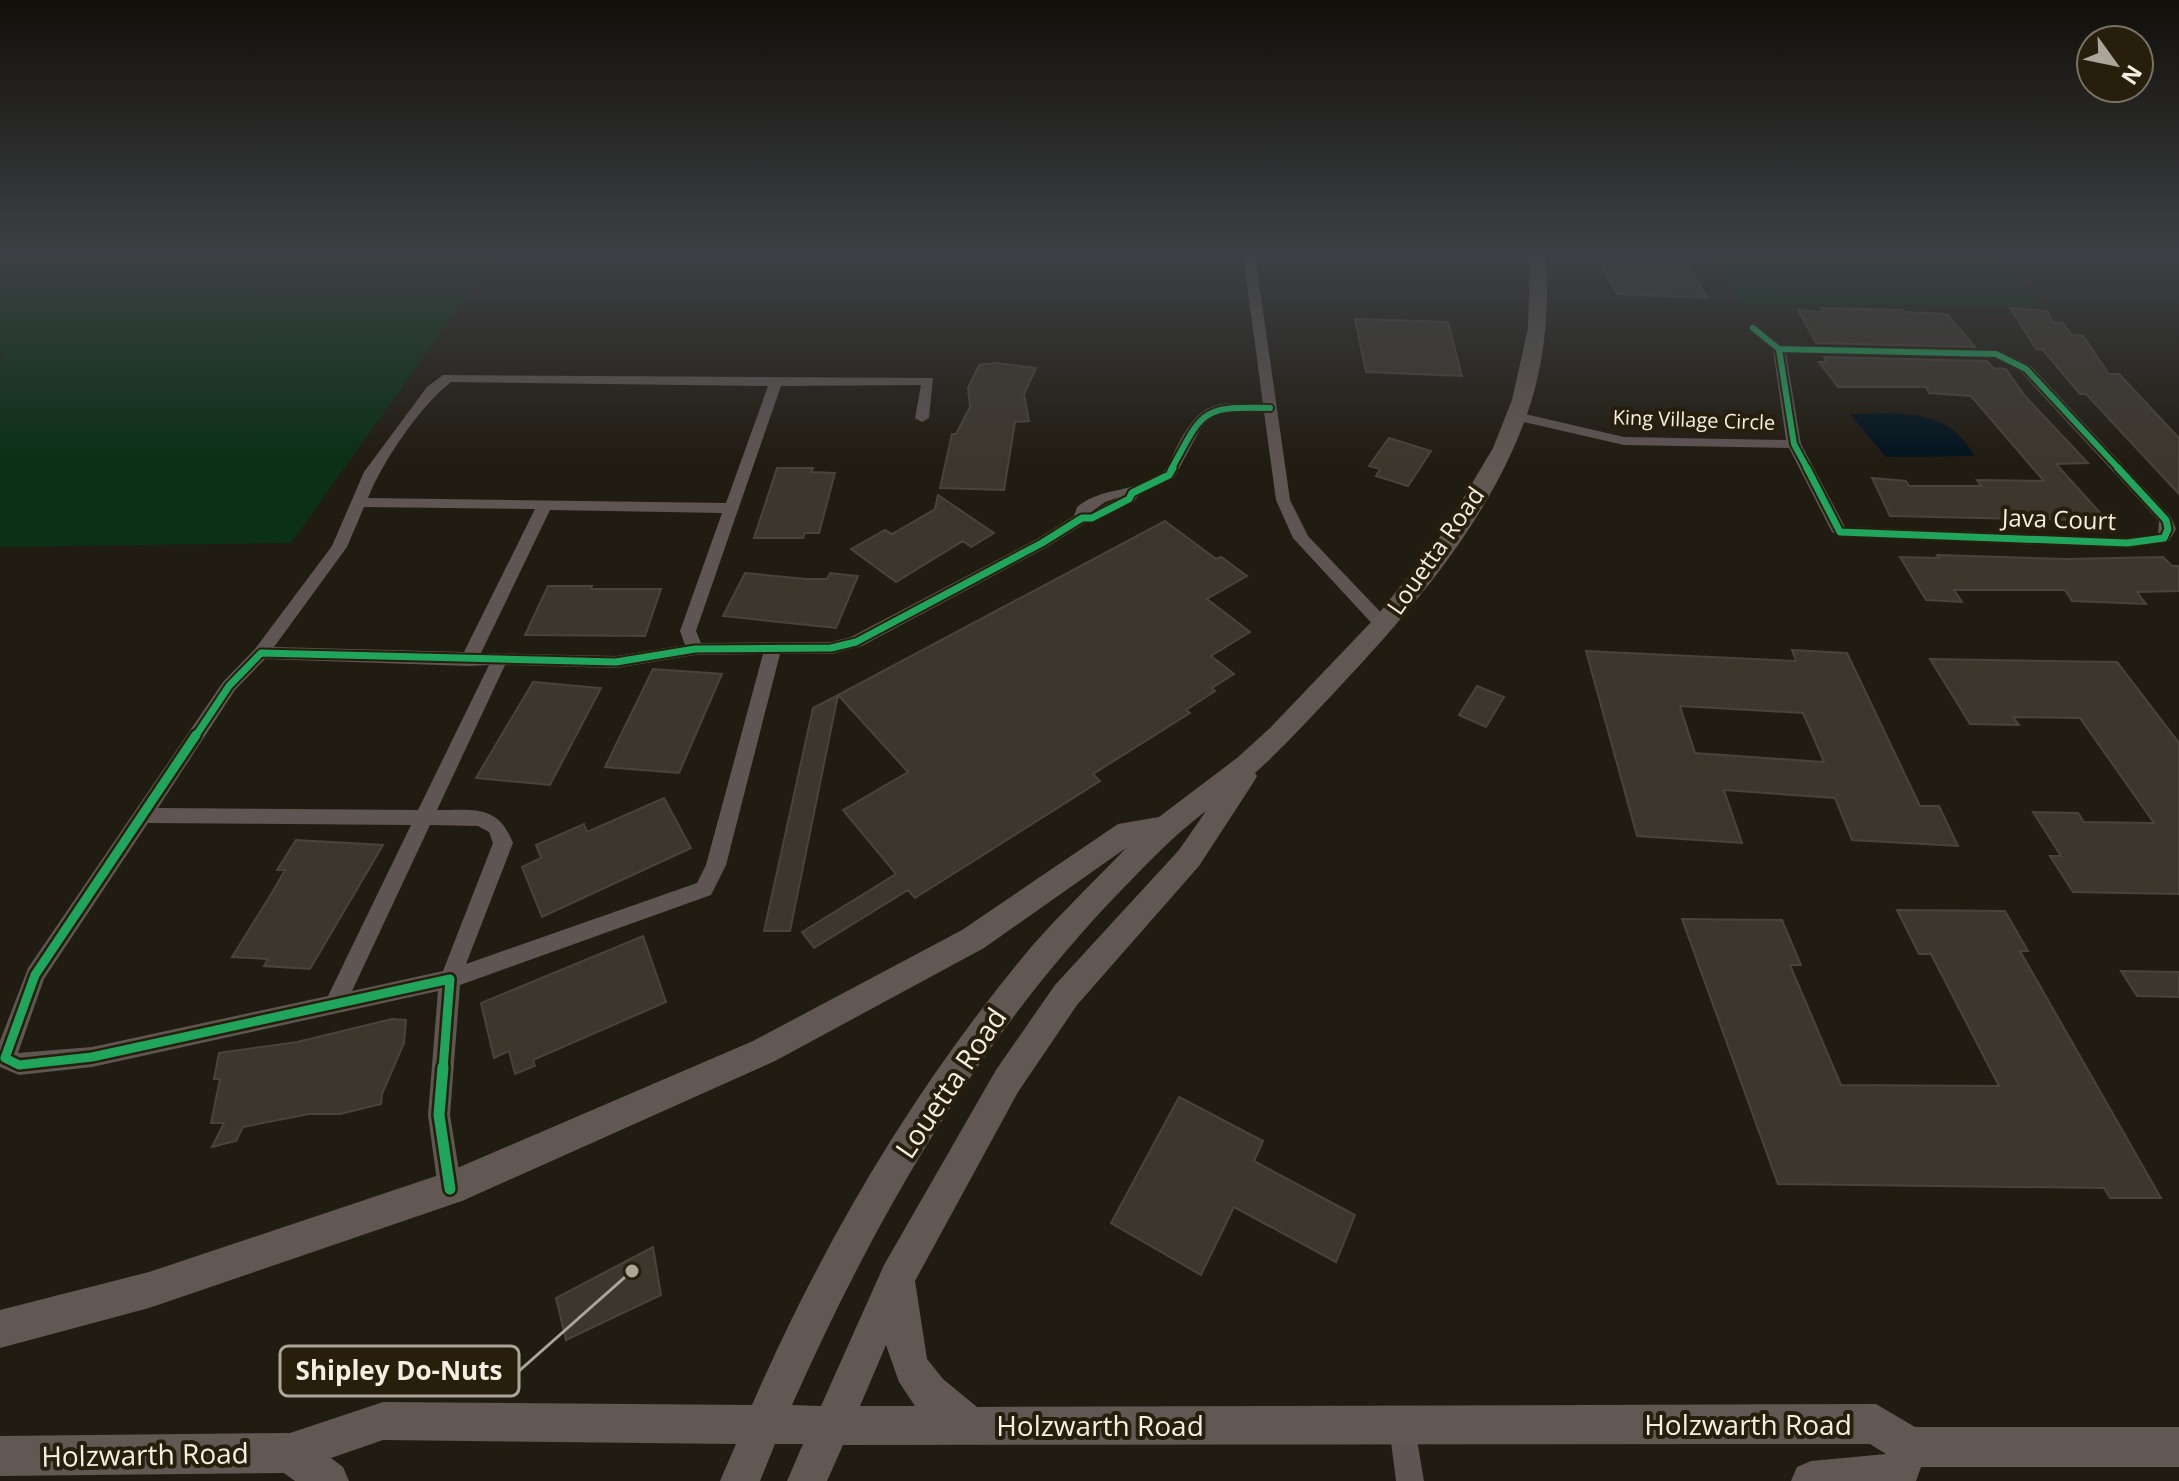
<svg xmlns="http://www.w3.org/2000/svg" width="2179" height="1481" viewBox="0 0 2179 1481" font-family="'Open Sans',sans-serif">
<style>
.green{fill:#0b3015}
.water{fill:#03141e}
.building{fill:#3d362c;stroke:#48433b;stroke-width:2;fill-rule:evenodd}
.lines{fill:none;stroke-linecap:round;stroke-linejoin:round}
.street{fill:#5f5553;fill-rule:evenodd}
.secondary{fill:#625853;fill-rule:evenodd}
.cycleway-far3-casing{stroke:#271e0c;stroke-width:10}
.cycleway-far2-casing{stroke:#271e0c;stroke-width:11}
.cycleway-far1-casing{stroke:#271e0c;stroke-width:14}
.cycleway-casing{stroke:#271e0c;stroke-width:16}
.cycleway-far3{stroke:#20a55d;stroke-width:6}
.cycleway-far2{stroke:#20a55d;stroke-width:7}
.cycleway-far1{stroke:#20a55d;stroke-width:9}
.cycleway{stroke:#20a55d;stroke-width:11}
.labels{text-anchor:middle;stroke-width:8;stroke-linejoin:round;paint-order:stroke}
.far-street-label{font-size:20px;fill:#f5efe3;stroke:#271e0c}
.street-label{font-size:24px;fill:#f5efe3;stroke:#271e0c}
.near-street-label{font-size:28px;fill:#f5efe3;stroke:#271e0c}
.leader{fill:none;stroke:#aba59a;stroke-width:3}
.callout-dot{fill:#aba59a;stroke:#271e0c;stroke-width:3}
.callout{fill:#271e0c;stroke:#aba59a;stroke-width:3}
.callout-label{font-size:26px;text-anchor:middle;font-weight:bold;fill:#f5efe3}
</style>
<rect width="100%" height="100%" fill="#211c12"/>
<path class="green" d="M0,255h496l-205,288 -291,4v-186l4,-5 -4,-1z
M1707,255h287l52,52 -303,-3z"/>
<path class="water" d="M1850,414c52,0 95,-8 125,42l-89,1z"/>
<path class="building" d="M1600,262h85l23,36 -91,-4z
M1821,308l80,2 2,2 44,2 28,33 -159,-4 -18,-33 25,2z
M2010,308l37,3 6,11 10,1 9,12 11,1 26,38h10l60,64v56l-93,-100h-6l-37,-44 -7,-1z
M1355,319l93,3 14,54 -96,-4z
M1824,357l163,4 6,7 13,1 18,26 64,68 -32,1 47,52h-31l2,4 -184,-4 -18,-38 34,3 3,5h72l-4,-6 67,1 -73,-85 -42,-3 -3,-6h-88l-19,-25h7z
M996,363l40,5 -12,26 5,27 -14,1 -11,68 -64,-2 12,-54h4l14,-27 -2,-19 11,-23z
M1389,438l42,13 -23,35 -32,-10 4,-7 -11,-3z
M777,468h36l-2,4 24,1 -16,60h-14l-2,5h-49z
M938,495l56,38 -23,14 -8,-6 -67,41 -45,-33 34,-19 7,4 43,-25z
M1165,521l51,38 5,-2 26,19 -40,23 43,33 -39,24 23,18 -22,14 3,3 -29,19 4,3 -97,61 7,7 -185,117 -7,-8 -94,58 -12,-16 94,-58 -53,-64 65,-38 -70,-77z
M1937,555l129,4 97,-2 9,9h7v25l-42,1 9,12 -74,-3 -7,-11h-111l8,12 -36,-2 -26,-43 39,1z
M745,573l61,6h21l3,-6 28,3 -22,52 -113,-12z
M548,586h44l-1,3h70l-16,47 -120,-1z
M1792,650l55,3 73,153h19l19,40 -106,-6 -17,-42 -111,-8 18,53 -105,-7 -51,-185 210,10zM1680,706l123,7 21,49 -129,-9z
M1930,659l187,3 62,81v151l-106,-2 -23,-36h11l-28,-44 45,1 6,9 70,1 -74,-105 -67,-1 6,8 -49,-1z
M653,669l69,5 -43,99 -74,-6z
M533,682l68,6 -51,97 -74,-7z
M1477,686l27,11 -18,30 -27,-12z
M838,695l-48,236h-26l49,-223z
M664,798l27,50 -149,69 -20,-50 19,-9 -5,-13 48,-21 3,8z
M296,840l87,5 -73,124 -46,-3 4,-7 -36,-2 41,-66 12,-21h-8z
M1897,910l108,1 23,40h-8l141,247h-51l-6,-10 -326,-4 -96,-265 100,1 19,45h-11l51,120 158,1 -68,-132h-12z
M643,936l23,66 -133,58 2,6 -20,8 -6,-23 -15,7 -13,-55z
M2121,971l58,1v25l-42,-1z
M392,1019l14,1 -2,23 -22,51 -1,10 -41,10h-31l-66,13 -7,14 -24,6 12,-24h-13l9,-44h-6l5,-26 78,-11z
M1179,1097l84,44 -9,20 101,54 -19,47 -102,-55 -33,68 -90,-52z
M653,1247l8,48 -95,45 -10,-42z"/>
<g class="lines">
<path class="street" d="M1243,255h12l35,245 18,36 81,85 2,4 -2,4h-12l-84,-91 -17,-38 -12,-88 -33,-1 -17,3 -11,10 -29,54 -36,18 -4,6 -37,19 -12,2 -38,24 -185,99 -31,8h-51l-54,211 -15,30 -251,90 -10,130 12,74 -4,8 -8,4 -8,-4 -4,-8 -10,-74 10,-124 -346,76 -73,8 -19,-8v-26l28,-73 195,-286 32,-33 77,-103 32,-74 63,-85 16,-12 490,3 -4,40 -7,4 -7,-4 6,-33 -140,1 -85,245 5,12 130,-1 20,-5 186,-98 37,-23 3,-9c25,-21 60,-14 85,-34 7,-6 11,-19 15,-27 25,-46 37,-44 86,-42zM451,382l317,4 -42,117 -358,-5c14,-36 53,-93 83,-116zM1120,497l-30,16 15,-11zM364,507l171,2 -71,143 -190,-5 73,-100zM550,510l172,3 -42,118 5,14 -69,11 -135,-3zM763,654l-57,211 -9,18 -231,81 47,-121c-15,-39 -39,-33 -76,-33l68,-145 111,3 79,-13zM265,659l204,7 20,-1 -71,145 -260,-2 77,-118zM148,823l263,2 -83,171 -236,51 -74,6 26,-74zM430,825l48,1 11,6 4,11 -50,128 -91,20z
M1749,325h8l25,20 219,6 30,15 140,151 5,12 -7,12 -42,7 -287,-11 -8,-5 -43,-84 -165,-3 -113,-26 -2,-3 7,-4 108,25 162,3 -13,-90 -24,-19zM1786,353l208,5 27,14 138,149 -1,13 -31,4 -282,-11 -44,-83z
M1403,1412l10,4 11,65h-28l-7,-55 4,-10z"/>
<path class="secondary" d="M1530,255h16c3,49 0,97 -14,144 -35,114 -120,211 -200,296 -25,26 -49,53 -77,78l2,3 -4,7 -54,83 -122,139 -59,87 -103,189 12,78 16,20 34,28 899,-3 39,23h264v40h-258l-5,14h-125l6,-14 14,-6 75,-7 -16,-10 -1027,1 -16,36h-40l16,-37h-28l-15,37h-40l16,-37 -353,-4 -52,18 12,9 6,14h-54l-11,-8 -284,3v-40l290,-3 93,-31 369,3c69,-158 157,-309 266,-442 33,-41 72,-77 108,-115l-142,100 -209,113 -313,140 -313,107 -149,40v-38l149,-38 299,-100 305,-131 209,-111 156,-106 41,-7 78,-59 33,-30 106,-111 66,-83 51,-86 19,-48 16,-72zM1206,811l-27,39 -124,135 -59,85 -112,195 -63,141 -29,-1c81,-182 180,-356 317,-502 31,-32 61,-65 97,-92zM886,1345l13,37 16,24h-55z"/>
<defs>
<path id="cycleway-far3" d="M1753,328l26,21
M1779,349l217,5 30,15 94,101
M1779,349l15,95 14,26
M1171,470c32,-59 29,-64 99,-62"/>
<path id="cycleway-far2" d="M1807,468l33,64 287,11 37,-5 4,-9 -2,-9 -48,-52
M195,737l34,-51 32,-33 355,9 79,-13 136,-1 25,-6 186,-99 40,-25h10l37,-19 3,-6 37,-18 4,-7"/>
<path id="cycleway-far1" d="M196,735l-161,240 -30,83 14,7 73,-8 358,-78 -7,90"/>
<path id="cycleway" d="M443,1067l-4,48 11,74"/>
</defs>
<use href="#cycleway-far3" class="cycleway-far3-casing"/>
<use href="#cycleway-far2" class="cycleway-far2-casing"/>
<use href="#cycleway-far1" class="cycleway-far1-casing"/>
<use href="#cycleway" class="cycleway-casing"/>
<use href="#cycleway-far3" class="cycleway-far3"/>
<use href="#cycleway-far2" class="cycleway-far2"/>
<use href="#cycleway-far1" class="cycleway-far1"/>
<use href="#cycleway" class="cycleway"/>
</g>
<linearGradient id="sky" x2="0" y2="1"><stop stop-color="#120f0a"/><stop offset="0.55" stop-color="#3d4044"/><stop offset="1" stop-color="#3d4044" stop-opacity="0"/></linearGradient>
<rect width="2179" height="462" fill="url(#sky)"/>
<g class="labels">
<g class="far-street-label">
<text transform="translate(1694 420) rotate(2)" y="7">King Village Circle</text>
</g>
<g class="street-label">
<text transform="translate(2059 520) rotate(2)" y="8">Java Court</text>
<text transform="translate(1436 551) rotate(-55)" y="8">Louetta Road</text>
</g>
<g class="near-street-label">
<text transform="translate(951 1083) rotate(-56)" y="10">Louetta Road</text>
<text x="1748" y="1435">Holzwarth Road</text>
<text x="1100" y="1436">Holzwarth Road</text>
<text transform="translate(145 1455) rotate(-1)" y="10">Holzwarth Road</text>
</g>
</g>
<path class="leader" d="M632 1271L519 1371"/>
<circle class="callout-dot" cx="632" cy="1271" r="8"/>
<rect class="callout" x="280" y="1346" width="239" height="50" rx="8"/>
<g class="callout-label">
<text x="399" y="1380">Shipley Do-Nuts</text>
</g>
<g transform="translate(2115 64) rotate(123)"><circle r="38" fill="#271e0c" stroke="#797262" stroke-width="2"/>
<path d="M0-6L14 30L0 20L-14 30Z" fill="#aba59a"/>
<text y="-12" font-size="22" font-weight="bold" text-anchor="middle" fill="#f5efe3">N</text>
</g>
</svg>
